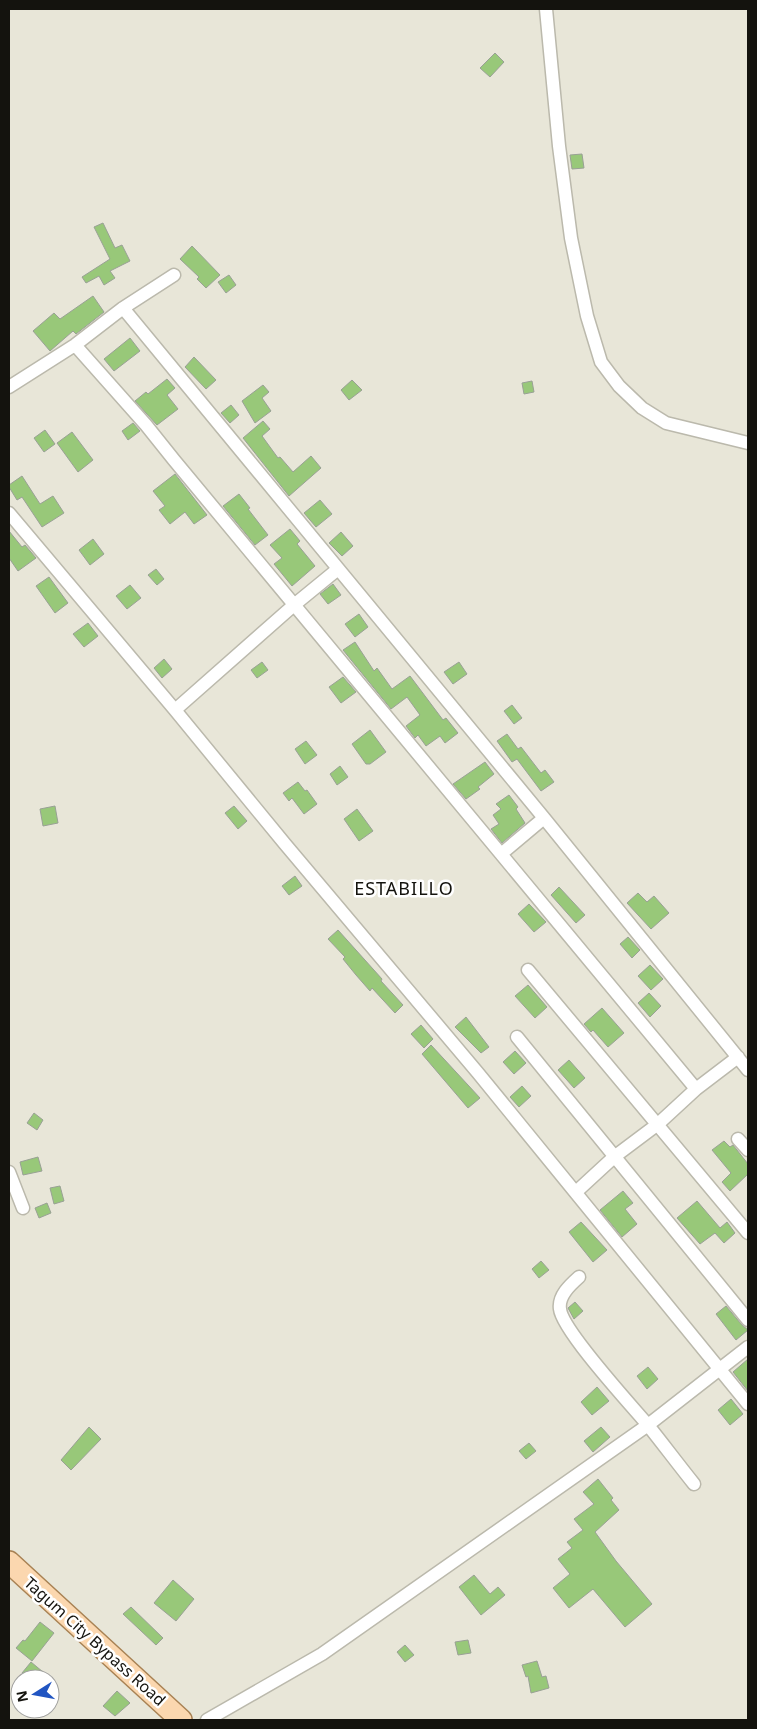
<svg xmlns="http://www.w3.org/2000/svg" width="757" height="1729" viewBox="0 0 757 1729" font-family="'Noto Sans',sans-serif">
<style>
.building{fill:#98c879;stroke:#99a195}
.lines{fill:none;stroke-linecap:round;stroke-linejoin:round}
.street-casing{stroke:#bbb9ac;stroke-width:15}
.primary-casing{stroke:#a88254;stroke-width:24}
.street{stroke:#fff;stroke-width:12}
.primary{stroke:#fbd7af;stroke-width:21}
.labels{text-anchor:middle;stroke-width:5;stroke-linejoin:round;paint-order:stroke}
.street-label{font-size:16px;fill:#14130e;stroke:#fff}
.neighbourhood-label{font-size:18px;letter-spacing:1px;fill:#14130e;stroke:#fff}
</style>
<rect width="100%" height="100%" fill="#e8e6d8"/>
<path class="building" d="M495,53l9,9 -14,15 -10,-9z
M582,154l2,14 -12,1 -2,-14z
M103,223l12,25 7,-3 8,16 -20,10 5,7 -11,7 -5,-9 -13,7 -4,-6 28,-18 -16,-32z
M192,246l28,29 -14,13 -9,-9 2,-2 -19,-18z
M229,275l7,10 -10,8 -8,-11z
M93,296l11,16 -28,22 -3,-3 -23,20 -17,-20 21,-18 6,6z
M130,338l10,13 -26,20 -10,-12z
M194,357l22,23 -10,9 -21,-22z
M167,379l8,9 -8,7 11,14 -21,16 -22,-24 11,-9 2,2z
M352,380l10,10 -13,10 -8,-10z
M532,381l2,11 -10,2 -2,-11z
M263,385l6,7 -7,6 9,13 -16,12 -13,-22z
M231,405l8,10 -9,8 -9,-10z
M263,421l7,8 -8,7 16,22 2,-1 13,15 18,-16 10,12 -32,28 -46,-58z
M133,423l7,8 -12,9 -6,-9z
M45,430l10,14 -11,8 -10,-14z
M72,432l21,28 -15,12 -21,-29z
M175,474l32,41 -13,9 -9,-12 -15,12 -11,-14 6,-4 -12,-15z
M22,476l18,28 13,-8 11,17 -22,14 -20,-30 -5,3 -8,-13v-2z
M239,494l11,14 -2,1 20,26 -13,10 -32,-39z
M320,500l12,14 -16,13 -12,-14z
M290,529l10,12 -3,3 18,22 -23,20 -18,-22 8,-6 -12,-13z
M9,531l13,16 3,-2 11,13 -18,13 -9,-13z
M341,532l12,14 -11,10 -13,-13z
M93,539l11,15 -14,11 -11,-15z
M156,569l8,10 -7,6 -9,-10z
M49,577l19,26 -13,10 -19,-27z
M333,584l8,11 -13,9 -8,-10z
M130,585l11,13 -14,11 -11,-13z
M359,614l9,13 -13,10 -10,-13z
M88,623l10,13 -14,11 -11,-13z
M355,642l19,29 3,-3 15,21 18,-13 33,44 3,-2 12,15 -13,10 -5,-7 -14,10 -8,-11 -3,3 -9,-12 14,-11 -13,-18 -16,12 -48,-59z
M164,659l8,10 -10,9 -8,-10z
M262,662l6,8 -11,8 -6,-8z
M459,662l8,12 -14,10 -9,-12z
M343,677l13,15 -15,11 -12,-16z
M512,705l10,13 -8,6 -10,-13z
M370,730l16,22 -16,12h-4l-14,-20z
M507,734l11,15 3,-2 20,26 4,-3 9,12 -13,9 -24,-32 -5,3 -15,-21z
M306,741l11,14 -12,9 -10,-15z
M485,762l9,12 -16,13 2,2 -14,10 -13,-15z
M340,766l8,11 -11,8 -7,-11z
M298,782l7,9 2,-1 10,14 -13,10 -12,-16 -3,3 -6,-8z
M509,795l9,12 -2,2 9,14 -23,20 -11,-14 8,-5 -6,-9 8,-6 -5,-5z
M55,806l3,17 -15,3 -3,-17z
M234,806l13,15 -9,8 -13,-16z
M357,809l16,22 -14,10 -15,-22z
M295,876l7,10 -13,9 -7,-9z
M559,887l26,28 -9,8 -25,-28z
M638,893l9,9 7,-6 15,17 -18,16 -24,-26z
M529,904l17,18 -12,10 -16,-18z
M338,930l44,49 -1,2 22,24 -8,8 -23,-25 -2,3 -14,-16 -13,-16 2,-2 -17,-18z
M628,937l12,13 -8,8 -12,-14z
M650,965l13,14 -12,11 -13,-14z
M528,985l19,22 -12,11 -20,-22z
M649,993l12,13 -11,11 -12,-14z
M602,1008l22,25 -16,14 -15,-17 -2,2 -7,-8z
M466,1017l23,30 -8,6 -26,-26z
M421,1025l12,14 -9,9 -13,-14z
M431,1045l49,53 -12,10 -46,-54z
M515,1051l11,12 -12,11 -11,-12z
M569,1060l16,18 -11,10 -16,-18z
M522,1086l9,10 -12,11 -9,-10z
M34,1113l9,7 -6,10 -10,-7z
M724,1141l6,6 3,-2 15,19v10l-18,17 -8,-9 9,-9 -19,-23z
M38,1157l4,14 -19,4 -3,-13z
M60,1186l4,15 -10,3 -4,-16z
M623,1191l10,12 -8,6 12,15 -15,13 -22,-27z
M697,1201l23,27 7,-6 8,11 -11,10 -9,-10 -15,11 -23,-26z
M47,1203l4,10 -12,5 -4,-10z
M581,1222l26,28 -14,12 -24,-30z
M541,1261l8,9 -10,8 -7,-9z
M575,1302l8,9 -9,8 -6,-11z
M726,1306l16,19 6,5 -12,10 -20,-26z
M748,1359v32l-15,-19z
M648,1367l10,12 -11,10 -10,-13z
M597,1387l12,14 -17,14 -11,-13z
M731,1399l12,15 -13,11 -12,-15z
M89,1427l12,12 -30,31 -10,-10z
M601,1427l9,10 -17,15 -9,-11z
M529,1443l7,8 -10,8 -7,-8z
M598,1479l15,19 -2,2 8,10 -24,22 21,29 36,43 -27,23 -32,-38 -24,19 -16,-20 17,-14 -12,-15 14,-11 -5,-6 16,-12 -9,-11 20,-15 -11,-12z
M474,1575l16,19 8,-7 7,8 -24,20 -22,-28z
M173,1580l21,19 -18,22 -22,-18z
M131,1607l32,31 -7,7 -33,-31z
M40,1622l14,11 -22,28 -16,-13 7,-8 2,1z
M468,1640l3,13 -13,2 -3,-13z
M405,1645l9,10 -9,7 -8,-10z
M537,1661l5,16 4,-1 3,12 -18,5 -3,-17 -2,1 -4,-12z
M31,1662l12,10 -5,7h-9l-7,-6z
M117,1691l13,12 -15,13 -12,-10z"/>
<g class="lines">
<defs>
<path id="street" d="M546,9l13,137 12,92 16,78 14,46 18,24 23,22 24,15 82,20
M123,308l421,510 204,252
M75,345l71,80 28,35 522,629
M9,387l66,-42 48,-37 51,-33
M9,513l166,197 110,134 193,229 270,331
M175,710l119,-105 44,-36
M501,854l43,-36
M528,970l220,263
M517,1037l231,283
M738,1139l10,11
M9,1172l14,36
M576,1192l38,-35 44,-33 38,-35 42,-32
M579,1277c-9,8 -21,19 -19,32 2,21 70,95 87,115 16,20 31,40 47,60
M207,1720l115,-66 326,-229 100,-78"/>
<path id="primary" d="M9,1562l172,158"/>
</defs>
<use href="#street" class="street-casing"/>
<use href="#primary" class="primary-casing"/>
<use href="#street" class="street"/>
<use href="#primary" class="primary"/>
</g>
<g class="labels">
<g class="street-label">
<text transform="translate(95 1641) rotate(42)" y="6">Tagum City Bypass Road</text>
</g>
<g class="neighbourhood-label">
<text x="404" y="895">ESTABILLO</text>
</g>
</g>
<rect width="757" height="1729" fill="none" stroke="#14130e" stroke-width="20"/>
<g transform="translate(35 1694) rotate(259)"><circle r="24" fill="#ffffff" stroke="#a1a19f"/>
<path d="M0-4L9 19L0 12L-9 19Z" fill="#2155c2"/>
<text y="-8" font-size="14" font-weight="bold" text-anchor="middle" fill="#14130e">N</text>
</g>
</svg>
